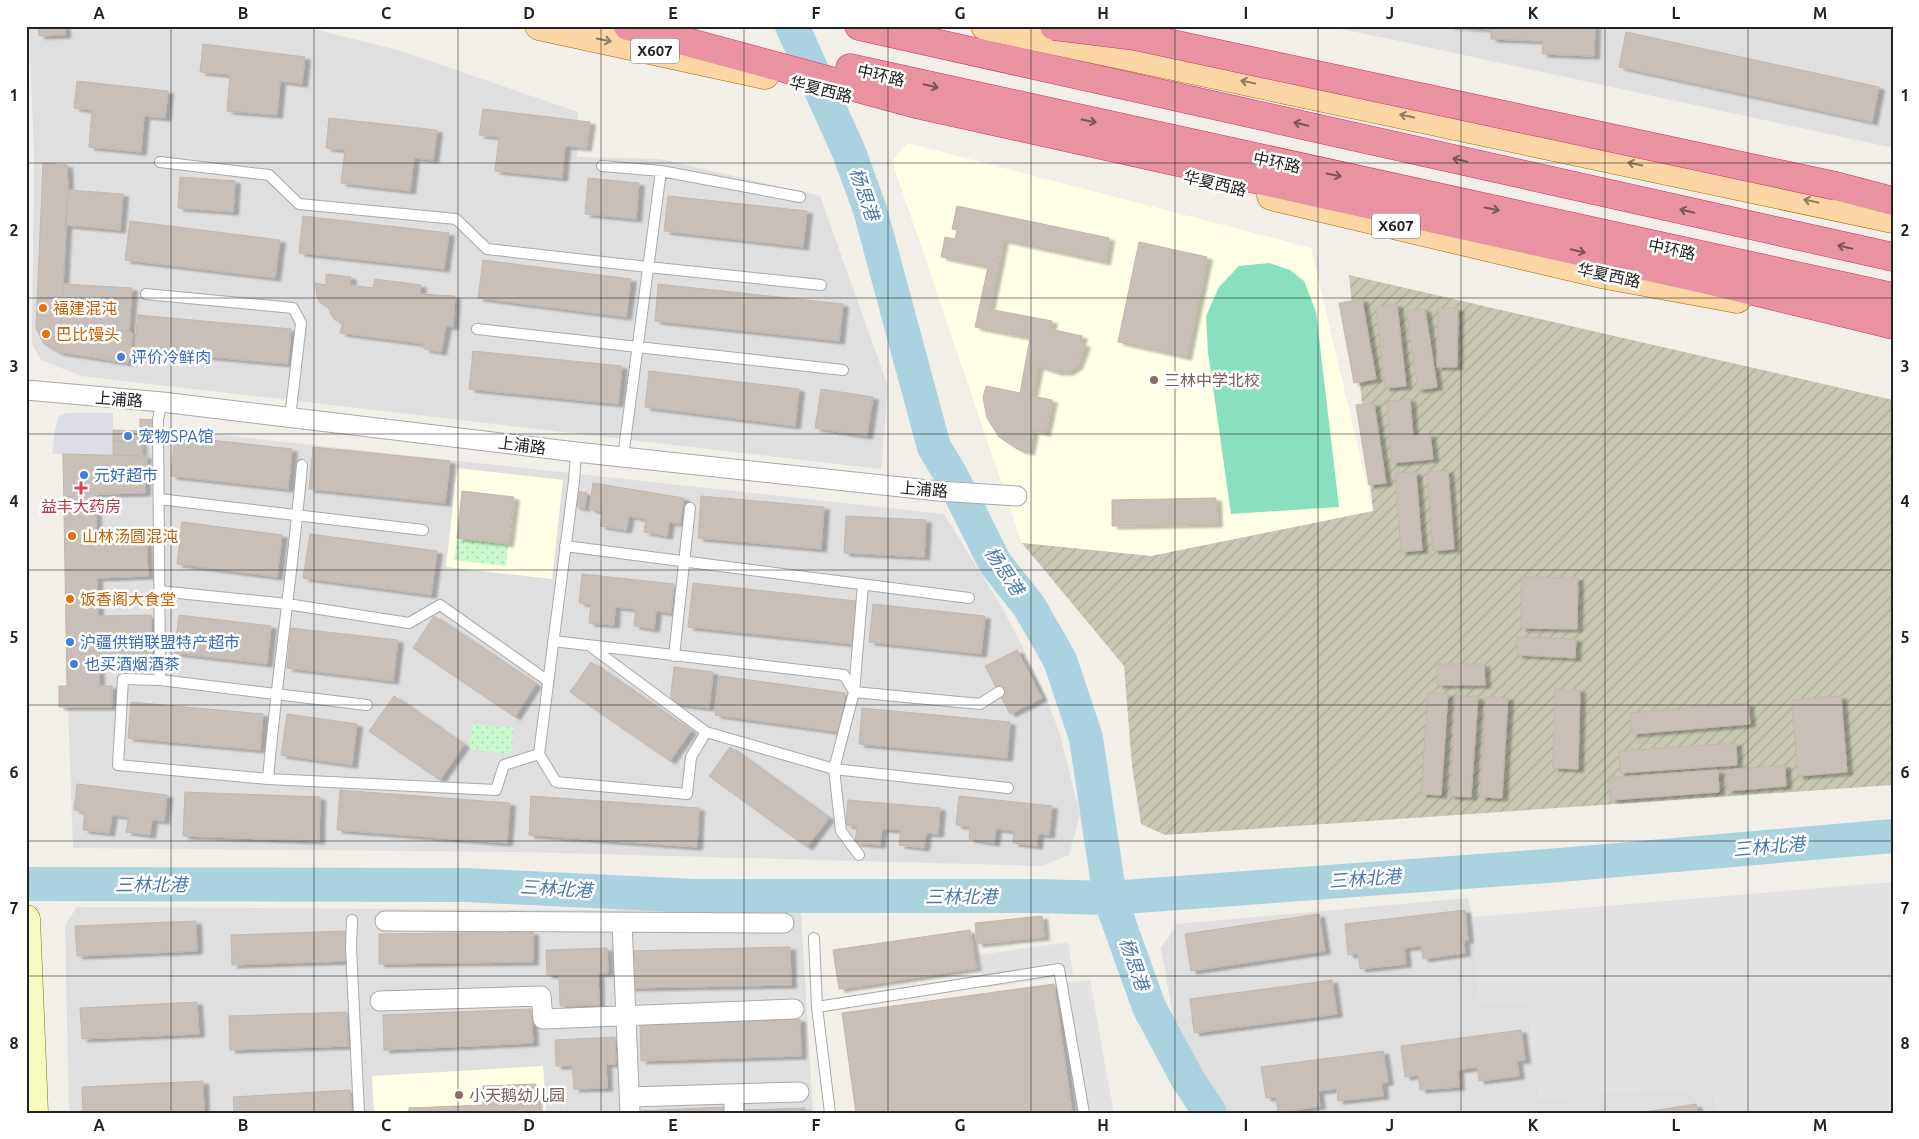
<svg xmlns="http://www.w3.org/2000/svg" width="1919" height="1139" viewBox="0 0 1919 1139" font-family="Ubuntu,'Noto Sans SC',sans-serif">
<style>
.residential{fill:#e0dfdf}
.education{fill:#ffffe5}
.construction{fill:url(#construction-furrows)}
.park{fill:url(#park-dots)}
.pitch{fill:#88e0be}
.parking{fill:#e2e2e2}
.plaza{fill:#dddde8}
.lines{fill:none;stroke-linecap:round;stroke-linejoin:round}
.river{stroke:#aad3df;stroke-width:34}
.building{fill:#c7bfb8;stroke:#c4b6ab;filter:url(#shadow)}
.lane-casing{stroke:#a9a9a9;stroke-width:12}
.street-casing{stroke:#a9a9a9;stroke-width:21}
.secondary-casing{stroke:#707d05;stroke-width:29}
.primary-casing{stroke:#a06b00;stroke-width:29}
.highway-casing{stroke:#dc2a67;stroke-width:29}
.lane{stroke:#fff;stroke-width:10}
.street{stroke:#fff;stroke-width:19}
.secondary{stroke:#f7fabf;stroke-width:28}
.primary{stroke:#fcd6a4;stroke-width:28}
.highway{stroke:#e892a2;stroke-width:28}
.highway-bridge-casing{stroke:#dc2a67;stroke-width:29;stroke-linecap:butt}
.highway-bridge{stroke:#e892a2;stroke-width:28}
.oneway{stroke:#8f7c63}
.oneway2{stroke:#7b545c}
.grid{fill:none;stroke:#222;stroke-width:1;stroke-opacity:0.55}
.food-dot{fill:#e8710a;stroke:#fff;stroke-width:2}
.shop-dot{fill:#3f7fe0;stroke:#fff;stroke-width:2}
.education-dot{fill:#8d6e63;stroke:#fff;stroke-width:2}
.health-dot{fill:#e0444e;stroke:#fff;stroke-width:2}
.labels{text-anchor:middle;stroke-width:5;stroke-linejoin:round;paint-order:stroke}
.shield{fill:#fff;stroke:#646464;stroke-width:1}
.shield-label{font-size:15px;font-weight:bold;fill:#222}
.street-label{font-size:16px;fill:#222;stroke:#fff}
.food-label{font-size:16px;fill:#c56008;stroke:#fff;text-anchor:start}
.shop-label{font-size:16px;fill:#366cbe;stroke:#fff;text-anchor:start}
.education-label{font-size:16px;fill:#785e54;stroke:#fff;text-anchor:start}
.health-label{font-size:16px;fill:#be3a42;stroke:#fff}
.water-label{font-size:18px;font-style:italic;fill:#4a7aab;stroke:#fff}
.neatline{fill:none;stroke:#222;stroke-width:2}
.grid-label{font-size:16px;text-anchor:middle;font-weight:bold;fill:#222}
</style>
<defs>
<pattern id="construction-furrows" width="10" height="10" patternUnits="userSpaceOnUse" patternTransform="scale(1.25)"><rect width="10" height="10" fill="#c7c7b4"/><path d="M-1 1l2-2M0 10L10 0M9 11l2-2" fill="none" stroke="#abab9a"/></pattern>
<pattern id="park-dots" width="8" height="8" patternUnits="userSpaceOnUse" patternTransform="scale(1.25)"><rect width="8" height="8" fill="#c8facc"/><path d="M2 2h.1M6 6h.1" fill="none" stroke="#acd6af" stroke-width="1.8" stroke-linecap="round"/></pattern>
<filter id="shadow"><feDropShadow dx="5.5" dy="3" stdDeviation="1" flood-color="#0004"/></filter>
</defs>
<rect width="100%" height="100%" fill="#f2efe9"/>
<path class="residential" d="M29,26h272l97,24 180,62 -1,45 83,2 160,37 68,190 -7,83 -800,-93 -40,-16 -9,-16 2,-189z
M1326,26h567v122l-503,-109z
M149,427l795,87 59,95 34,67 22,55 21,84 -11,40 -27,11 -523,-14 -446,-4 -5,-141h26l4,-242 50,1z
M1468,898l4,19 55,85 12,96 172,-11 7,26h-489l-8,-9 -46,-75 -14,-81 16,-24z
M77,907l724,4 12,202h-267l-3,-47 -168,47h-306l-4,-188z"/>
<path class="education" d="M908,143l403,105 62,263 -222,45 -129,-13 -130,-382z
M457,468l106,12 -11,99 -106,-12z
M543,1066l3,47h-172l-2,-37z"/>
<path class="construction" d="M1349,275l544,125v385l-728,50 -24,-11 -9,-58 -8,-100 -102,-123 129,13 222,-45z"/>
<path class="park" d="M457,538l51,6 -2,22 -52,-6z
M472,724l42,4 -3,26 -42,-5z"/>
<path class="pitch" d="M1269,263l21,7 14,11 12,31 23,195 -108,7 -23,-162 -2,-36 13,-29 20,-21z"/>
<path class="parking" d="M624,656l43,7 -6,31 -39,-29z
M1893,882v231h-175l-7,-26 -172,11 -12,-96 -48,1 -7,-86z
M1068,942l5,33 -89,13 -5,-33z
M1090,980l12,68 12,65h-41l-19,-129z"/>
<path class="plaza" d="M66,413h47v42l-61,-1 3,-25 4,-13z"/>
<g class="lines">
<path class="river" d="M792,26l57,126 21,58 64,237 18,30 43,86 34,43 31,54 26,78 24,160 39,109 38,71 23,35
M26,884l439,1 230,11h340l75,2 450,-33 333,-29"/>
</g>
<path class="building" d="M38,26h27v9l-26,1z
M1449,26h146l-1,30 -52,-2 1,-13 -52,-2v-10z
M1626,32l253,55 -7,35 -253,-55z
M203,44l102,13 -3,27 -22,-3 -3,34 -50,-4 3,-36 -30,-3z
M77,81l91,10 -3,27 -21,-2 -3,36 -52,-5 3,-37 -18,-2z
M483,109l107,13 -4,26 -21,-2 -3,32 -67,-7 4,-34 -20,-2z
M329,118l108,12 -4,30 -19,-2 -4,33 -69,-8 4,-33 -19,-2z
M43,163l24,2 1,25 -7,137 68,4 4,3 -5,29 -70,-11 -14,-8 -8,-16z
M180,177l55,4 -2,31 -55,-4z
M588,178l51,5 -3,36 -51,-5z
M68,190l55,4 -3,36 -55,-5z
M668,196l139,15 -4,36 -139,-16z
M957,206l152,32 -4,24 -102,-22 -14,69 63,12 -2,8 32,7 -2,7 5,2 -8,21 -9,6h-12l-18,-6 -6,30 20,4 -7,33 -12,-2 -4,21 -10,-2 -20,-13 -12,-19 -4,-20 3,-12 34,7 10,-55 -55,-11 13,-60 -47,-10 4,-20 10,2 2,-9 -5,-1z
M303,216l146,17 -5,36 -145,-16z
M130,221l150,19 -5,38 -150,-18z
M1139,242l68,15 -21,100 -68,-15z
M483,260l148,19 -5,38 -148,-19z
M326,274l25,3 -1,8 23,3 2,-9 46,6 -1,9 35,2 -2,31 -7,-1 -5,26 -17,-3v-5l-84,-11 3,-11 -8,-2 -4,-5 -3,-8 -8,-4 -3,-6 -2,-14 11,2z
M63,284l69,4 -3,43 -68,-4z
M658,284l185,20 -4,37 -184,-20z
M1362,299l14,80 -22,4 -15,-80z
M1397,304l9,82 -21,2 -9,-81z
M1438,308h20l-1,59h-20z
M1425,309l12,78 -19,3 -12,-79z
M138,315l153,14 -3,35 -154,-14z
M473,351l149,15 -4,38 -149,-15z
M649,371l150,18 -4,37 -150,-19z
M821,389l52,8 -6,39 -52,-8z
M1410,399l3,37 17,-2 3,25 -41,4 -5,-62z
M1374,403l12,80 -17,2 -13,-80z
M140,419l15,1 -1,9 -14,-1z
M113,430l30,1 -1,11 -29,-1z
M175,436l117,13 -4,40 -117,-13z
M113,441l29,1v14l-29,-1z
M313,447l137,14 -5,42 -136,-14z
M63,454l83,2 -1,37 -49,1v41l50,-3 2,44 -51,2 1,38 53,-1 1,44 -53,1v26h13v21h-53v-21h8z
M1448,470l6,79 -21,2 -6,-79z
M1416,472l6,78 -21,2 -6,-79z
M593,483l91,15 -4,26 -11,-2 -2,14 -23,-4 2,-13 -17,-3 -3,14 -26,-4 3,-14 -14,-3z
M462,491l52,6 -6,47 -51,-6z
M577,491l10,2 -2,15 -11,-2z
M701,496l123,11 -3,42 -123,-11z
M1216,498l1,26 -105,2v-26z
M846,516l80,4 -2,37 -80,-4z
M182,522l100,13 -5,42 -100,-13z
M310,534l127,17 -6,44 -128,-17z
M582,574l92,10 -3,29 -15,-2 -2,18 -20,-3 2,-17 -21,-2 -1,18 -25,-2 2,-19 -12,-1z
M1522,577l56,1 -1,51 -56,-1z
M693,583l163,18 -4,43 -164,-17z
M873,604l112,12 -4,38 -112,-12z
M179,615l92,11 -4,38 -93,-11z
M434,616l102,68 -21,33 -102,-69z
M291,628l107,12 -5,41 -106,-13z
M1517,637l59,2 -1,19 -58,-3z
M1017,650l25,48 -32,16 -25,-48z
M591,662l100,69 -21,30 -100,-69z
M1437,664h47l1,21h-48z
M674,667l39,5 -4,36 -39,-5z
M720,676l125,17 -6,39 -124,-17z
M1555,689l25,1 -2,79 -25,-1z
M1428,693l20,1 -7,101 -20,-1z
M394,696l70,49 -24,35 -71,-49z
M1456,696l22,1 -7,100 -21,-1z
M1841,696l6,76 -49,4 -6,-76z
M1486,697l22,1 -6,100 -22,-1z
M131,702l132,12 -3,36 -132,-12z
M1748,703l2,21 -118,10 -2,-21z
M862,708l148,14 -3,36 -148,-14z
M287,714l70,10 -5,41 -71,-10z
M1736,743l1,22 -117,8 -1,-22z
M730,747l99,71 -22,29 -98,-71z
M1785,765l1,21 -58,5 -2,-21z
M1718,770l1,22 -108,8 -2,-22z
M77,784l90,11 -3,26 -12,-1 -2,15 -24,-3 3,-15 -17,-2 -3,18 -26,-3 2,-18 -11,-2z
M340,790l170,13 -3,40 -170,-13z
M185,792l135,5 -1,44 -136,-5z
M531,796l168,12 -2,39 -168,-12z
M959,796l93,10 -3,29 -11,-1 -1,12 -24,-3 1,-12 -18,-2 -2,14 -25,-4 1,-12 -14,-2z
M848,800l92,8 -2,26 -12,-1 -2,15 -25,-3 2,-15 -19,-1 -2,16 -25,-2 2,-16 -11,-2z
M1465,910l3,30 -4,1 1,12 -42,6 -2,-13 -17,2 2,16 -46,5 -2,-15 -10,1 -3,-31z
M1319,914l6,37 -134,20 -6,-37z
M1042,916l2,21 -67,7 -2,-21z
M196,921l1,30 -120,5 -2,-30z
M970,930l6,38 -137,21 -6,-39z
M348,931l1,30 -117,4 -1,-30z
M533,932v30l-154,2v-30z
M790,947l1,38 -162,3 -1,-37z
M607,948l1,25h-10l1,32 -39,1 -1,-31h-12l-1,-25z
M1332,980l5,34 -143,19 -4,-34z
M1054,984l18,129h-216l-14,-100z
M197,1002l2,32 -117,5 -2,-31z
M531,1009l2,34 -149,7 -1,-35z
M347,1012l1,34 -118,4 -1,-34z
M800,1019l1,37 -160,5 -1,-36z
M1521,1030l4,30 -8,1 2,15 -40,5 -2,-14 -19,3 1,17 -39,3 -2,-15 -13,2 -4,-31z
M615,1037l1,27h-10l1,24 -33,1 -2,-23h-16l-1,-26z
M1383,1051l5,31 -6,1 1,13 -45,5 -1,-12 -19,2 2,15 -42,7 -2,-16 -10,1 -5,-31z
M203,1081l1,31 -121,1 -1,-26z
M536,1084l1,29h-128v-5l74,-3v-19z
M350,1090l2,23h-118l-1,-16z
M1696,1104l2,9h-59z
M723,1107v6h-83v-2z
M805,1108v5h-60v-3z"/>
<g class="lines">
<defs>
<path id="lane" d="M160,162l109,13 30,29 157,15 31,30 161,18 173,18
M602,166l59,5 139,26
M146,294l147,14 8,15 -11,95
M477,329l366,41
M162,402l-4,17 2,261 -37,-1 -5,86 150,14 228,11 8,-25 35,-11 35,-273 2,-29
M623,457l38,-286
M159,499l264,31
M565,546l404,52
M159,591l128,13 122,19 31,-18 108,76
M553,641l291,34 10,17 126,12 19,-12
M590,646l116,86
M674,656l16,-148
M160,680l207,25
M539,754l17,28 131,12 4,-37 15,-25 128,37 174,19
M268,779c9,-105 25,-209 34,-314
M859,855l-18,-24 -7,-62 20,-77 9,-107
M352,920l-1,28 8,165
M814,938l3,69
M830,1113l-13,-106 242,-38 25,144"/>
<path id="street" d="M26,390l136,12 414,50 362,39 79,5
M385,921l399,2
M622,923l8,190
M380,1001l161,-5 2,23 251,-10
M734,1094v19
M630,1097l169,-5"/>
<path id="secondary" d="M26,919l8,194"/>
<path id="primary" d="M539,26l226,49
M985,26l908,193
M1271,196l330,78 136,25"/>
<path id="highway" d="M628,26l288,78 582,129 210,47 185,45
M859,26l1034,231
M850,68l1043,229
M1836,186l57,15"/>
</defs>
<use href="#lane" class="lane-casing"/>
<use href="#street" class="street-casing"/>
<use href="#secondary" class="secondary-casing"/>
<use href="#primary" class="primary-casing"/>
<use href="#highway" class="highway-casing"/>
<use href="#lane" class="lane"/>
<use href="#street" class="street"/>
<use href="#secondary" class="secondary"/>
<use href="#primary" class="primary"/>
<use href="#highway" class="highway"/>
<defs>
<path id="highway-bridge" d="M1054,26l81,10 701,150"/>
</defs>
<use href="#highway-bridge" class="highway-bridge-casing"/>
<use href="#highway-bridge" class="highway-bridge"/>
</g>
<defs><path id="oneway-shaft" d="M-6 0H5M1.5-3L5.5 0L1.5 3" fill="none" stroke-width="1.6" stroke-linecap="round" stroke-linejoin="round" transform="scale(1.25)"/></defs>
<g class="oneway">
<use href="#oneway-shaft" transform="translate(604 40) rotate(12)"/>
<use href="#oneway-shaft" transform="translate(1248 82) rotate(-168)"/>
<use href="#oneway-shaft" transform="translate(1407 116) rotate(-168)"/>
<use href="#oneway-shaft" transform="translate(1635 164) rotate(-168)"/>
<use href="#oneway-shaft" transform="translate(1811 201) rotate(-168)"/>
</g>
<g class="oneway2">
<use href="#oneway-shaft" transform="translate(931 86) rotate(13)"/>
<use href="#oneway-shaft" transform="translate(1089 121) rotate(12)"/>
<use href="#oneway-shaft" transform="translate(1301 124) rotate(-167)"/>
<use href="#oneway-shaft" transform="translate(1460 160) rotate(-167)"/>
<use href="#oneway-shaft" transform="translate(1334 175) rotate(12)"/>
<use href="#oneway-shaft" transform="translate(1492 209) rotate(12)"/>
<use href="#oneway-shaft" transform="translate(1687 211) rotate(-167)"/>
<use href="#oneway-shaft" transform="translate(1845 247) rotate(-167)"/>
<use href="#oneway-shaft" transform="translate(1578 251) rotate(13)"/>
</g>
<path class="grid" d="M171,26v1087M314,26v1087M458,26v1087M601,26v1087M744,26v1087M888,26v1087M1031,26v1087M1175,26v1087M1318,26v1087M1461,26v1087M1605,26v1087M1748,26v1087M26,163h1867M26,298h1867M26,434h1867M26,570h1867M26,705h1867M26,841h1867M26,976h1867"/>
<g class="food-dot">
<circle cx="43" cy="308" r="5"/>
<circle cx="46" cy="334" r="5"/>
<circle cx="72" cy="536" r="5"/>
<circle cx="70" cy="599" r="5"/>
</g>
<g class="shop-dot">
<circle cx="121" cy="357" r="5"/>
<circle cx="128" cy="436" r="5"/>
<circle cx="84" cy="475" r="5"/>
<circle cx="70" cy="642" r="5"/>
<circle cx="74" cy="664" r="5"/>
</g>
<g class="education-dot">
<circle cx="1154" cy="380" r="5"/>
<circle cx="459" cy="1095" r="5"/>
</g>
<path class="health-dot" d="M78.5 480.5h5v5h5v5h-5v5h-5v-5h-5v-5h5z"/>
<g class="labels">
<g class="shield">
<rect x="631" y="38.5" width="48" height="25" rx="4"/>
<rect x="1372" y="213.5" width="48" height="25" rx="4"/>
</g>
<g class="shield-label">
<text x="655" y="56">X607</text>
<text x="1396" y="231">X607</text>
</g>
<g class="street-label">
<text transform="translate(881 75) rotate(13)" y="6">中环路</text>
<text transform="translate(821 89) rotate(14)" y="6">华夏西路</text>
<text transform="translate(1277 162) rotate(12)" y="6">中环路</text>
<text transform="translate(1215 183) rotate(13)" y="6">华夏西路</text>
<text transform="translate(1672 249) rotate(12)" y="6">中环路</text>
<text transform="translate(1609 275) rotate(12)" y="6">华夏西路</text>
<text transform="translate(119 399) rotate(4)" y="6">上浦路</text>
<text transform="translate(522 445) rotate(7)" y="6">上浦路</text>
<text transform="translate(924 489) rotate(5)" y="6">上浦路</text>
</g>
<g class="food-label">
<text x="53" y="314">福建混沌</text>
<text x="56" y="340">巴比馒头</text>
<text x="82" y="542">山林汤圆混沌</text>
<text x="80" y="605">饭香阁大食堂</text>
</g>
<g class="shop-label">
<text x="131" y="363">评价冷鲜肉</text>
<text x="138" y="442">宠物SPA馆</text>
<text x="94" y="481">元好超市</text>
<text x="80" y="648">沪疆供销联盟特产超市</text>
<text x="84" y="670">也买酒烟酒茶</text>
</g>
<g class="education-label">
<text x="1164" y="386">三林中学北校</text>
<text x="469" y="1101">小天鹅幼儿园</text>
</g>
<g class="health-label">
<text x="81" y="512">益丰大药房</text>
</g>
<g class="water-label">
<text transform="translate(864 194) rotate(71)" y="6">杨思港</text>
<text transform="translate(1004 571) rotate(56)" y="6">杨思港</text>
<text transform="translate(1769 847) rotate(-5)" y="6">三林北港</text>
<text transform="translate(1365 879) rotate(-4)" y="6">三林北港</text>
<text x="151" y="891">三林北港</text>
<text transform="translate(556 889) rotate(3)" y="6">三林北港</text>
<text x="961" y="903">三林北港</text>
<text transform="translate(1134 964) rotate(71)" y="6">杨思港</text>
</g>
</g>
<rect width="1919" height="1139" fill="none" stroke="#ffffff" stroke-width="55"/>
<rect x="28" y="28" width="1864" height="1084" class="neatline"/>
<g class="grid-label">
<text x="99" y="19">A</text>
<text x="243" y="19">B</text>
<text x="386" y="19">C</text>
<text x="529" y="19">D</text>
<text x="673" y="19">E</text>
<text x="816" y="19">F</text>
<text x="960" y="19">G</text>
<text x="1103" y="19">H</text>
<text x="1246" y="19">I</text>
<text x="1390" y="19">J</text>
<text x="1533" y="19">K</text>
<text x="1676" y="19">L</text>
<text x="1820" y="19">M</text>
<text x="14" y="101">1</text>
<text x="1905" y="101">1</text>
<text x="14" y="236">2</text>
<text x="1905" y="236">2</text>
<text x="14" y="372">3</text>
<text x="1905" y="372">3</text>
<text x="14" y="507">4</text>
<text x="1905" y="507">4</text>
<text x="14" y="643">5</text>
<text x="1905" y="643">5</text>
<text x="14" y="778">6</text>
<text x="1905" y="778">6</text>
<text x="14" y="914">7</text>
<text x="1905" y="914">7</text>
<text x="14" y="1049">8</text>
<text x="1905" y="1049">8</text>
<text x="99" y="1131">A</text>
<text x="243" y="1131">B</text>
<text x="386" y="1131">C</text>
<text x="529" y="1131">D</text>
<text x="673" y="1131">E</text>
<text x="816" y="1131">F</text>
<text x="960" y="1131">G</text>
<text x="1103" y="1131">H</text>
<text x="1246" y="1131">I</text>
<text x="1390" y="1131">J</text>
<text x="1533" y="1131">K</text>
<text x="1676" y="1131">L</text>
<text x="1820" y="1131">M</text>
</g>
</svg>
